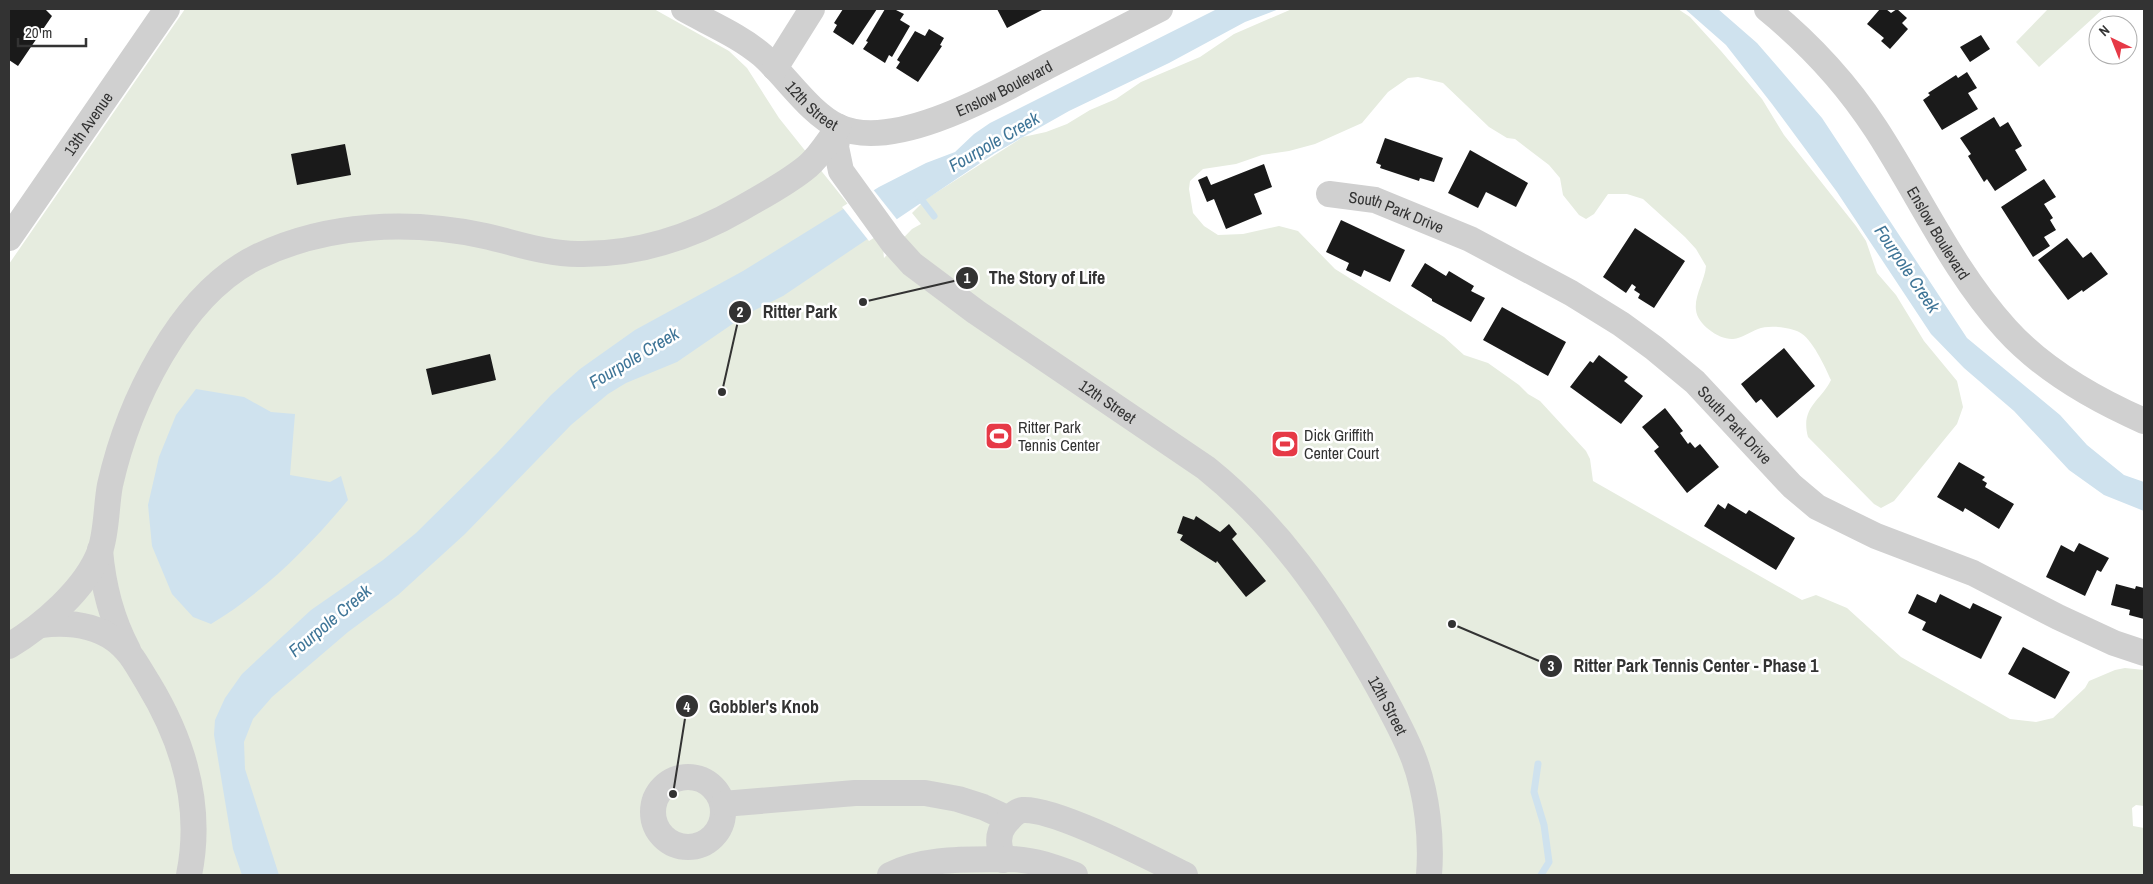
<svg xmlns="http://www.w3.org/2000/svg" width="2153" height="884" viewBox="0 0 2153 884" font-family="'Archivo Narrow',sans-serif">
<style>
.green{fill:#e6ecdf}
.water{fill:#cfe2ee}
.pier{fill:#fff}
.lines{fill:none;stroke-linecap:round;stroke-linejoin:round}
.stream{stroke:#cfe2ee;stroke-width:7}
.building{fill:#1a1a1a}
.minor{stroke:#d0d0d0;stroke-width:26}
.labels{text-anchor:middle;stroke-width:5;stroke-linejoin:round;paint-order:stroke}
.street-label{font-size:16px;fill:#333;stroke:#fff}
.poi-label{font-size:16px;fill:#333;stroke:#fff;text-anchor:start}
.water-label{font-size:18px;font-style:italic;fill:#3f7597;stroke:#fff}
.leader{fill:none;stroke:#333;stroke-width:2}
.callout-dot{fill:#333;stroke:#fff;stroke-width:2}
.mark-label{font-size:15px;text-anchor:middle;font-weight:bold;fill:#fff}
.callout-label{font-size:18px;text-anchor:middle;font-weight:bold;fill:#333;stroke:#fff;stroke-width:5;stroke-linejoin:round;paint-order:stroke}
</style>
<rect width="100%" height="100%" fill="#fff"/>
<path class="green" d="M185,9h469l75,42 18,17 32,50 104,130 1,10 28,-29 9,-5 -9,-11 14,-14 97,-62 23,-5 21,-8 23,-14 26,-11 25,-17 59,-25 34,-23 58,-25h386l12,8 31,34 41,48 22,36 72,91 10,15 11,32 19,22 28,46 33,40 6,26 -6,17 -63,77 -13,7 -7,-4 -66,-67c-8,-30 13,-36 23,-57 -6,-13 -19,-42 -32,-48 -10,-5 -31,-7 -41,-3 -8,3 -16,9 -25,10 -14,1 -36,-15 -37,-29 -2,-14 9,-30 10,-44l-10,-17 -11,-12 -42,-38 -16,-5h-19l-14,20 -8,5 -7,-4 -16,-20 -3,-17 -11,-13 -34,-26 -8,-1 -18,-11 -46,-44 -25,-6 -10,1 -20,14 -26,31 -47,21 -26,7 -27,4 -26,9 -33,5 -13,12 -1,8 4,24 11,13 14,9 25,-1 36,-8 19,5 37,38 109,68 20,18 24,8 31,22 9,9 12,7 46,50 4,8 3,22 209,119 14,-5 31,13 54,49 109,62 26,3 17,-4 32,-30 4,-7 26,-11 10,-2 19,2v136l-8,-1 -4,3 1,18 11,2v47h-2135v-611z
M2048,9h55l-64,58 -23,-25z"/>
<path class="water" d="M1217,9h62l-34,13 -76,41 -100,48 -74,42 -212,143 -36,18 -70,48 -51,21 -18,11 -37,31 -106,109 -67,61 -50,37 -76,65 -19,22 -9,23 1,27 34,106h-37l-9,-26 -19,-114 1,-15 10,-22 17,-24 69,-64 72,-50 33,-27 81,-80 54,-58 29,-26 55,-39 108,-59 136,-84 47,-24 29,-11 19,-18 16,-11z
M1685,9h33l39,34 65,75 145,220 93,77 27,30 37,30 20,7v29l-40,-16 -35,-25 -55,-59 -50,-43 -33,-34 -94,-142 -65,-88 -46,-59z
M196,389l48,8 27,15 24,2 -5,61 40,7 11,-6 7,24c-38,46 -85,93 -137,124l-18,-7 -21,-23 -20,-48 -4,-41 11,-48 17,-42z"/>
<path class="pier" d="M872,188l27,34 -30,19 -27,-34z"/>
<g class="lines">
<path class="stream" d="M918,195l16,21
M1538,764l-4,28 10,33 5,37 -8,13"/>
</g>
<path class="building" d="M9,9h36l7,7 -34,50 -9,-6z
M843,9h34l-24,36 -20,-13 4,-7 -3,-2z
M885,9h9l10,5 -4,6 10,6 -18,31 -3,-2 -4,8 -22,-14 5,-7 -2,-1z
M997,9h44l1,1 -35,18z
M1880,9h6l5,4 6,-4 10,9 -5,5 6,6 -18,20 -9,-8 3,-3 -17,-14z
M929,29l15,9 -4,7 2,1 -24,36 -22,-14 4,-6 -3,-2 18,-29 10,5z
M1981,35l9,14 -20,13 -10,-15z
M1967,72l10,16 -9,5 10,16 -36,21 -19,-30 7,-5 -2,-2 28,-18 2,3z
M1994,117l6,10 8,-5 14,24 -7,4 12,20 -32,21 -8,-12 -3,3 -16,-26 3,-2 -11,-16z
M1385,138l58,20 -9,24 -14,-4 -1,3 -39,-13 1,-3 -5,-2z
M345,144l6,31 -54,10 -6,-31z
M1470,150l58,33 -12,24 -30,-15 -8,16 -30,-15z
M1264,164l8,23 -18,7 8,20 -36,15 -12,-30 -7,3 -9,-22 9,-4 4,9z
M2044,179l12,18 -12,7 9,14 -3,2 6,10 -12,7 6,9 -17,11 -32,-50z
M1341,220l64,30 -15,32 -26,-12 -3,7 -15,-7 3,-7 -23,-11z
M1635,228l50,33 -31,47 -16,-10 2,-4 -6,-4 2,-3 -4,-3 -6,9 -23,-16z
M2067,238l16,20 8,-6 17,22 -25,18 -1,-2 -14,10 -30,-40z
M1425,263l21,13 3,-5 25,15 -3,5 14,7 -14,24 -39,-21v-2l-21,-13z
M1502,307l64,35 -18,34 -65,-36z
M1784,348l31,38 -38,32 -16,-19 -5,4 -15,-19z
M490,354l6,26 -64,15 -6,-26z
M1599,355l29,22 -4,4 19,15 -22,28 -51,-37 20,-26 3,2z
M1665,408l18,23 -3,2 8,11 2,-2 5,6 5,-4 19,23 -32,26 -33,-42 5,-4 -17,-20z
M1959,462l26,15 -3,3 5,3 -2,4 29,17 -15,25 -34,-21 -2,4 -26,-15z
M1728,503l18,11 3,-4 46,28 -19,32 -72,-44 14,-22 7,5z
M1183,516l11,4 2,-4 24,16 9,-8 8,10 -5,5 34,42 -20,16 -29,-36 -1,2 -36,-23 3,-5 -6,-2z
M2079,543l30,15 -8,14 -4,-2 -12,26 -39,-19 15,-32 13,7z
M2116,584l19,5 1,-3 8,2v31l-15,-4 1,-5 -19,-5z
M1917,594l19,9 4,-9 30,15 3,-6 29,14 -21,42 -59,-29 4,-8 -18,-9z
M2023,647l47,25 -15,27 -47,-25z"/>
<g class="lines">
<g class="minor">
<path id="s1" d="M684,9c25,14 56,27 78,46 24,21 48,59 77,72 57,26 163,-37 213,-63 36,-18 72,-37 108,-55"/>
<path id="s2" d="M1767,9c43,35 79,74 109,120 43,66 77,142 130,200 37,41 88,70 138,92"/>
<path d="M775,68l37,-59"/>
<path id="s3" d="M839,127l-3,20 5,24 52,72 19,21 64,48 230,156c71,57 120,128 165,206 15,27 32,56 43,85 13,35 18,79 15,116"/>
<path id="s4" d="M1329,194l46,6 95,39 101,54 50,31 33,24 41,34 97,104 25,21 59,29 97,37 85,44 56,26 30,10"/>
<path id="s5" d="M9,238l158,-229"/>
<path d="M100,550c3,36 11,68 28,100"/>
<path d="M41,625c25,-3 51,-1 73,14 16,11 24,28 34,44 36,59 55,123 41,192"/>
<path d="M9,646c33,-20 77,-57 91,-95 7,-20 6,-45 10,-66 18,-80 69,-190 147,-228 70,-34 153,-37 228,-21 31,7 61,18 93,18 58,1 114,-17 164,-46 22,-13 46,-25 66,-42 12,-10 21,-26 31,-39"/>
<circle cx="688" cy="812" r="35"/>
<path d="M723,804l132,-11h70l33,6 25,8 26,12"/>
<path d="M1003,860c-4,-13 -7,-25 2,-36 5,-6 10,-13 18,-14 33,-2 130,49 162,65"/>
<path d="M890,875c36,-19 83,-15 122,-16 23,1 42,8 63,16"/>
</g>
</g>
<defs>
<symbol id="stadium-square" viewBox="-11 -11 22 22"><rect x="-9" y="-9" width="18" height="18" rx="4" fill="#e63946" stroke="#fff"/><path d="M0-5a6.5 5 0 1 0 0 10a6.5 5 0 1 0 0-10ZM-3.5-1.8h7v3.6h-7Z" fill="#fff"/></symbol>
</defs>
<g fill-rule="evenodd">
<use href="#stadium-square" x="983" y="420" width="32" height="32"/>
<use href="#stadium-square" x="1269" y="428" width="32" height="32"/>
</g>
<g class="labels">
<g class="street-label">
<text dy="6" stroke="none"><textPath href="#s1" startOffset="371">Enslow Boulevard</textPath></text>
<text dy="6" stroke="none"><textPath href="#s1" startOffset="162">12th Street</textPath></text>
<text dy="6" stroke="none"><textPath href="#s5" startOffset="139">13th Avenue</textPath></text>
<text dy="6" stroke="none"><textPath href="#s4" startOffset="70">South Park Drive</textPath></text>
<text dy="6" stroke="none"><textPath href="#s2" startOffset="284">Enslow Boulevard</textPath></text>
<text dy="6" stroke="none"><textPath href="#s3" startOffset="401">12th Street</textPath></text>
<text dy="6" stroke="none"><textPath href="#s4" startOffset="475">South Park Drive</textPath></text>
<text dy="6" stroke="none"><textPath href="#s3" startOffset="821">12th Street</textPath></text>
</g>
<g class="poi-label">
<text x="1018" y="433">Ritter Park<tspan x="1018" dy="18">Tennis Center</tspan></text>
<text x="1304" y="441">Dick Griffith<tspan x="1304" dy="18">Center Court</tspan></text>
</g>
<g class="water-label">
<text transform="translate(994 142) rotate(-30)" y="6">Fourpole Creek</text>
<text transform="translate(1907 269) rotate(56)" y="6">Fourpole Creek</text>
<text transform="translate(634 358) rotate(-31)" y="6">Fourpole Creek</text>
<text transform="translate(330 621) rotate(-40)" y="6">Fourpole Creek</text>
</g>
</g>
<path class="leader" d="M863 302L967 278M722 392L740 312M1452 624L1551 666M673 794L687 706"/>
<g class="callout-dot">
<circle cx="863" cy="302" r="5"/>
<circle cx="722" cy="392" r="5"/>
<circle cx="1452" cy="624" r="5"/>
<circle cx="673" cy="794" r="5"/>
<circle cx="967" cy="278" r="12"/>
<circle cx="740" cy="312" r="12"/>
<circle cx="1551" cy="666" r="12"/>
<circle cx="687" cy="706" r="12"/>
</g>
<g class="mark-label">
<text x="967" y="283">1</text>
<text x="740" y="317">2</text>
<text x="1551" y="671">3</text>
<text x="687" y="712">4</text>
</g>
<g class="callout-label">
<text x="1047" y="284">The Story of Life</text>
<text x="800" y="318">Ritter Park</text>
<text x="1696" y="672">Ritter Park Tennis Center - Phase 1</text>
<text x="764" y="713">Gobbler's Knob</text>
</g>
<rect width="2153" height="884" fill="none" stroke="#333333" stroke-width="20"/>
<g transform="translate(2113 40) rotate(317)"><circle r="24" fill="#ffffff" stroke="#adadad"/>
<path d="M0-4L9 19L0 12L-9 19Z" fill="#e63946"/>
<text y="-8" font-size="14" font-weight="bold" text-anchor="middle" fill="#333333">N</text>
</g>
<path d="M18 38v8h68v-8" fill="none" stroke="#333333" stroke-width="2.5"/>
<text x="25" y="38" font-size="15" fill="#333333" stroke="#ffffff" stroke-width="4" paint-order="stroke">20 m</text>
</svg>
